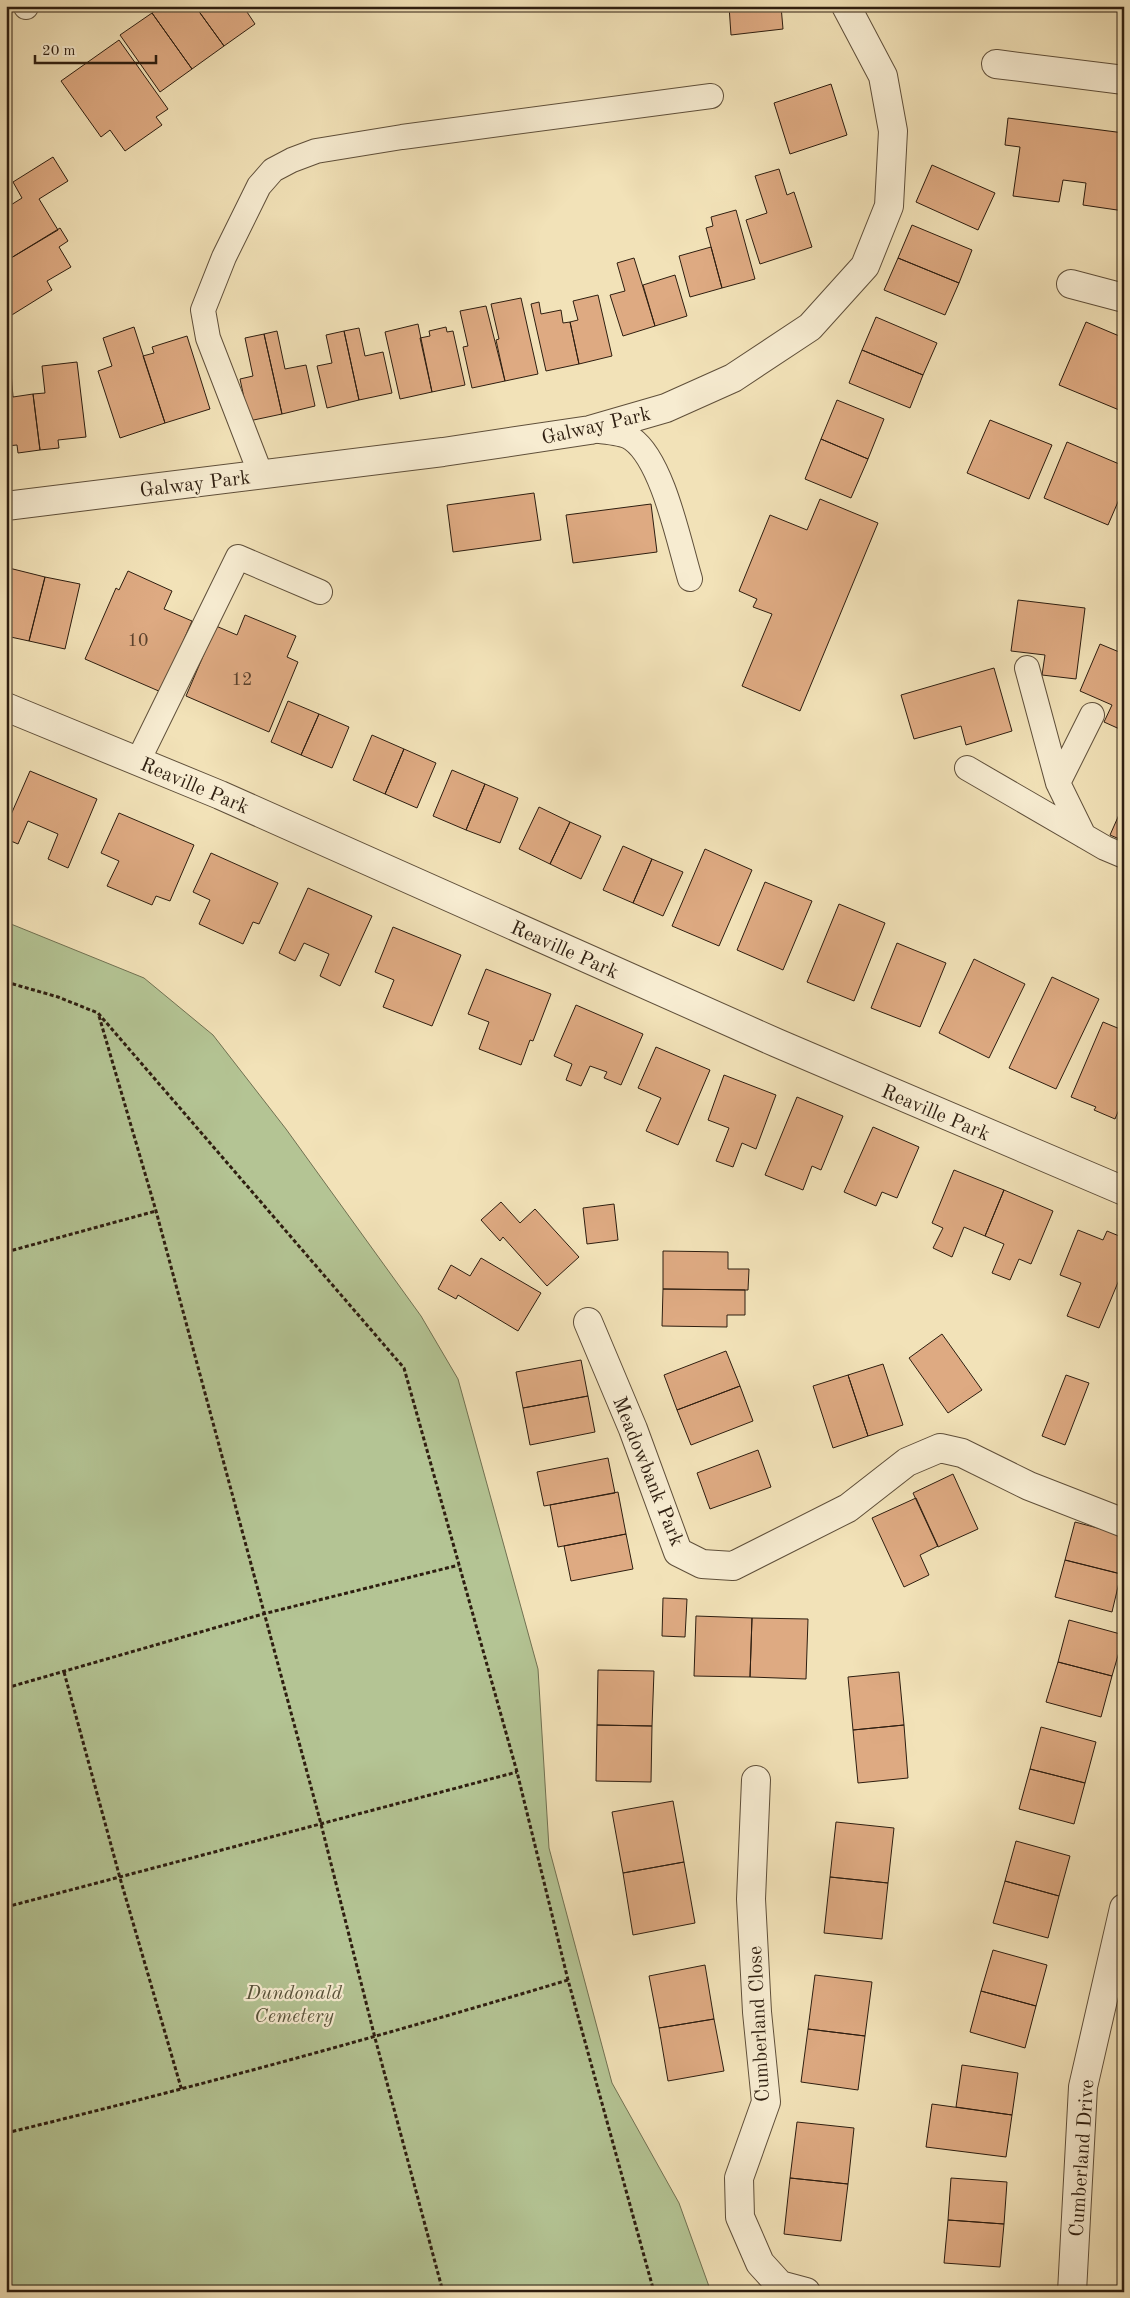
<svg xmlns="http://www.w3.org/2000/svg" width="1130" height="2298" viewBox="0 0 1130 2298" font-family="'Old Standard TT',serif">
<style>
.green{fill:#b4c494;stroke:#717152}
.building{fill:#deaa82;stroke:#2e1e10}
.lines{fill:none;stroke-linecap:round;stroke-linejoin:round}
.lane-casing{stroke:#5f4f3a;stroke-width:26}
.street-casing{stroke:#5f4f3a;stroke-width:30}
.path{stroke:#2e1e10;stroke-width:3;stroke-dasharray:4 2.5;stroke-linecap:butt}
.lane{stroke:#f7ecd1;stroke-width:24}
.street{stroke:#f7ecd1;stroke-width:28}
.labels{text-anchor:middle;stroke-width:4.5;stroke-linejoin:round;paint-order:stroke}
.number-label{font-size:18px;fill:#5a412c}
.street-label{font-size:20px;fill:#2e1e10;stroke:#f7ecd1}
.park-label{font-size:20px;font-style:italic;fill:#565038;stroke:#f7ecd1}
</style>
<rect width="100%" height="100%" fill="#f2e2b8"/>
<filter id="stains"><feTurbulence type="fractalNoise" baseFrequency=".004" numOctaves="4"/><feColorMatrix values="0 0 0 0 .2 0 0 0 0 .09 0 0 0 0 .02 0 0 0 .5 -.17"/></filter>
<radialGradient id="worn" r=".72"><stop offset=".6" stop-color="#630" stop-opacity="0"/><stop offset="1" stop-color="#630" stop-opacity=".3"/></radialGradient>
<path class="green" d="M6,922l138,56 69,57 73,94 135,187 37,63 80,290 11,179 63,235 67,120 32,89h-705z"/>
<path class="building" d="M161,6h34l29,40 -32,23 -40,-56z
M195,6h48l12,18 -31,22z
M729,6h52l2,23 -52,6z
M152,13l40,56 -32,23 -40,-57z
M119,40l49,69 -12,8 6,8 -37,26 -15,-21 -9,7 -40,-56z
M831,84l16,51 -57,19 -16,-51z
M1008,118l116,15v78l-41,-6 3,-22 -23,-3 -4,22 -46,-6 7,-49 -15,-2z
M53,157l15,24 -29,18 19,31 -52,31v-53l16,-10 -9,-16z
M932,165l63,28 -17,37 -62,-28z
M779,169l8,26 7,-3 18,55 -52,17 -14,-44 21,-7 -12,-37z
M736,210l19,69 -33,9 -16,-60 7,-2 -2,-9z
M912,225l60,25 -13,33 -61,-25z
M60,228l8,13 -9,6 12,20 -24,14 5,9 -45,28 -1,-57z
M711,247l11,41 -32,9 -11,-41z
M634,258l21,68 -32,10 -13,-41 15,-4 -8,-28z
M898,258l61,25 -14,32 -61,-25z
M675,275l12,41 -32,10 -12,-41z
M598,295l14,61 -33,8 -9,-42 8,-2 -5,-19z
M521,298l17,76 -33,7 -9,-41 3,-1 -8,-35z
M539,302l2,12 20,-4 2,13 7,-1 9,42 -33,7 -15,-67z
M486,306l19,75 -33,7 -9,-41 5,-1 -8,-35z
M876,317l61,26 -14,32 -61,-25z
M1086,322l38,16v74l-65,-27z
M418,324l14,68 -32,7 -15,-67z
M134,327l31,96 -45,15 -22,-67 14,-5 -9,-28z
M446,327l1,5 6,-1 12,54 -33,7 -12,-54 10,-2 -1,-5z
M359,328l6,28 18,-4 9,41 -33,7 -15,-69z
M277,331l8,38 21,-4 9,41 -33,8 -18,-80z
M344,331l15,69 -32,8 -10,-42 15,-3 -6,-28z
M264,334l18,80 -33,7 -9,-42 13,-3 -8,-38z
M187,336l23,73 -45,14 -22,-67 11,-3 -2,-6z
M862,350l61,25 -13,33 -61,-25z
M77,362l9,75 -28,3 1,8 -19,2 -7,-56 12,-1 -3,-27z
M11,372l2,25 20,-3 7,56 -22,3 -1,-8 -11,1v-73z
M837,400l47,19 -16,40 -47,-20z
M990,420l62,25 -23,54 -62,-26z
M821,439l47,20 -17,39 -46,-19z
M1067,442l57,24v22l-16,37 -64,-27z
M534,493l7,47 -88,12 -6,-47z
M820,499l58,24 -78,188 -58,-25 30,-72 -19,-7 4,-8 -18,-8 31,-76 37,15z
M651,504l6,48 -84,11 -7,-48z
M9,568l36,9 -16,64 -23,-5v-56z
M128,571l44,20 -8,18 28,12 -31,71 -76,-33 31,-71 3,2z
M45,577l35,7 -15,65 -36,-8z
M1018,600l67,8 -9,71 -34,-4 3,-20 -34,-4z
M245,615l51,21 -9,21 11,5 -29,70 -83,-36 30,-70 21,9z
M1100,644l24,10v77l-20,-9 8,-17 -32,-14z
M994,668l18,63 -46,14 -5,-19 -47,13 -13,-44z
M288,701l31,13 -18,41 -30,-13z
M319,714l30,13 -17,41 -31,-13z
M372,735l32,14 -19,45 -32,-14z
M404,749l32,14 -19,45 -32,-14z
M452,770l33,14 -19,46 -33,-14z
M30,771l67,28 -29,69 -20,-9 10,-25 -30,-13 -10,23 -12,-5v-13z
M485,784l33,14 -18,45 -34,-13z
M539,807l31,15 -20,42 -31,-15z
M1122,808h2v33l-14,-6z
M119,813l75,32 -24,56 -14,-5 -4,9 -45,-19 12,-25 -18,-8z
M570,822l31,14 -20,43 -31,-15z
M623,846l29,13 -19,44 -30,-13z
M705,849l47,21 -33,76 -47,-20z
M211,853l67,30 -19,41 -6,-2 -10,22 -44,-20 11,-24 -17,-8z
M652,859l31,13 -20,44 -30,-13z
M765,882l47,19 -29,69 -46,-20z
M308,888l64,28 -32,70 -20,-10 9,-22 -25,-11 -9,18 -16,-8z
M839,904l46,19 -31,78 -47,-19z
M393,927l68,28 -29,71 -49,-19 11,-27 -19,-8z
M897,943l49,20 -26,64 -49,-19z
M974,959l51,25 -36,74 -50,-25z
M486,969l65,25 -18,47 -3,-1 -9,25 -42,-16 10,-27 -21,-8z
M1052,977l47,22 -43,90 -47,-21z
M576,1005l67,29 -22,51 -17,-7 3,-6 -17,-6 -9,20 -15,-6 6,-16 -18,-8z
M1124,1020v78l-9,21 -21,-9 2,-3 -25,-10 32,-75 17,7z
M656,1047l54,23 -32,75 -32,-14 15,-33 -23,-10z
M724,1075l52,20 -20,54 -14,-6 -9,24 -17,-6 13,-33 -21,-8z
M797,1097l46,19 -22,54 -9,-4 -9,24 -38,-15z
M873,1127l46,20 -22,51 -15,-6 -6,14 -32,-14z
M954,1170l50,20 -19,46 -21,-9 -12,30 -19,-9 10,-20 -11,-5z
M1004,1190l49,21 -22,53 -12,-5 -9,21 -18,-7 12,-29 -19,-8z
M501,1202l19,21 15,-14 44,48 -32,29 -44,-49 -3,4 -19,-21z
M614,1204l4,36 -31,4 -4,-36z
M1078,1230l25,10 4,-9 17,7v30l-25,60 -32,-12 14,-33 -21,-8z
M663,1251l65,1v17h21l-1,21 -85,-1z
M481,1258l60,35 -23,38 -60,-36 -2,4 -18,-10 13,-24 19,11z
M663,1289l82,1v25h-18v12l-65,-1z
M942,1334l40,56 -34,23 -39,-55z
M726,1351l14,35 -63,24 -13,-35z
M581,1360l7,36 -65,12 -7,-36z
M883,1364l20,61 -35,11 -20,-61z
M848,1375l20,61 -35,12 -20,-62z
M1066,1375l23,8 -24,62 -23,-9z
M740,1386l13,35 -62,24 -14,-35z
M588,1396l7,36 -65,13 -7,-37z
M758,1450l13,37 -61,22 -13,-36z
M608,1458l7,35 -71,13 -7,-34z
M953,1474l25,55 -40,18 -25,-54z
M618,1492l8,42 -68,13 -8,-42z
M916,1498l22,48 -18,9 9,20 -25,12 -32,-69z
M1075,1522l49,13v30l-3,9 -56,-14z
M626,1534l7,35 -62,12 -7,-35z
M1065,1560l56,14 -9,38 -57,-15z
M663,1598l24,1 -2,38 -23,-1z
M696,1616l56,2 -2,59 -56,-1z
M752,1618l56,1 -2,60 -56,-2z
M1069,1620l55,15 -12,41 -54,-14z
M1058,1662l54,14 -11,41 -55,-15z
M598,1670l56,1 -2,55 -55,-1z
M899,1672l5,53 -51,5 -5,-53z
M597,1725l55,1 -1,56 -55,-1z
M904,1725l4,53 -50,5 -5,-53z
M1041,1727l55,15 -11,41 -55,-14z
M1030,1769l55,14 -11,41 -55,-15z
M673,1801l11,61 -61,11 -11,-61z
M836,1822l58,6 -6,55 -58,-6z
M1016,1841l54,15 -11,40 -54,-15z
M684,1862l11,61 -62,12 -10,-62z
M830,1877l58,6 -6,56 -58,-6z
M1005,1881l54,15 -11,42 -55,-15z
M993,1950l54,15 -11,41 -55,-15z
M705,1965l9,54 -55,9 -10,-52z
M815,1975l57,7 -7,54 -57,-7z
M981,1991l55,15 -11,42 -55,-16z
M714,2019l10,52 -56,10 -9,-53z
M808,2029l57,7 -7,54 -57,-8z
M962,2065l56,8 -6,42 -56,-8z
M932,2104l80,11 -6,42 -80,-10z
M797,2122l57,6 -6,56 -58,-6z
M790,2178l58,6 -7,57 -57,-7z
M951,2178l56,4 -3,42 -56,-4z
M948,2220l56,4 -4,43 -56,-4z"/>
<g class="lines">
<defs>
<path id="lane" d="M26,6v1
M591,430c12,2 32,2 41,9 31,22 47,104 58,140
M261,475l-53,-137 -5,-28 21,-53 35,-71 14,-16 19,-10 24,-9 86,-14 309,-41
M1027,668l31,115 26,53
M138,761l100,-204 82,35
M967,768l138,80 19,8
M1058,783l34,-68"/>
<path id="street" d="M996,64l128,16
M1071,284l53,14
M6,506l437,-54 147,-22 76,-22 67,-30 77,-51 55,-61 24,-60 4,-75 -10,-55 -37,-70
M6,707l214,88 557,248 347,148
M588,1322l45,107 45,123 24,12 31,2 115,-58 59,-46 33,-14 22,5 67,33 95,37
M756,1780l-5,119 6,113 9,90 -27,76 1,39 20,46 20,22 26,7
M1072,2292l11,-205 41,-179"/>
</defs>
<use href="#lane" class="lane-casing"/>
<use href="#street" class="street-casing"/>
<path class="path" d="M6,982l52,15 40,16 306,355 113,404 51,208 86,312
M99,1016l57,195 165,613 54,214 68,254
M6,1252l150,-41
M64,1672l56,206 62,213
M6,1688l257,-74 196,-49
M6,1907l511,-135
M6,2133c190,-46 376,-97 562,-153
M6,2282l3,10"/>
<use href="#lane" class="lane"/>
<use href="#street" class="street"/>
</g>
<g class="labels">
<g class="number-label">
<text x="138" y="646">10</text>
<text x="242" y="685">12</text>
</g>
<g class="street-label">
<text transform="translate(596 425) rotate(-13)" y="7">Galway Park</text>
<text transform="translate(195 483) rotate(-7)" y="7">Galway Park</text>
<text transform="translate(195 785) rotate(23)" y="7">Reaville Park</text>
<text transform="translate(565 949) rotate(24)" y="7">Reaville Park</text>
<text transform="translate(936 1112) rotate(23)" y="7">Reaville Park</text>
<text transform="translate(649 1471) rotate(68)" y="7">Meadowbank Park</text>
<text transform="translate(758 2024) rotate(-93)" y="7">Cumberland Close</text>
<text transform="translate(1081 2158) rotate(-86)" y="7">Cumberland Drive</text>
</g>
<g class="park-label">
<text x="294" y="1999">Dundonald<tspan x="294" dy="23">Cemetery</tspan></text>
</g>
</g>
<rect width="1130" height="2298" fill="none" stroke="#f2e2b8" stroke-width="25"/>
<rect x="8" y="8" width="1115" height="2283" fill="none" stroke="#2e1e10" stroke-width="2.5"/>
<rect x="12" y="12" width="1105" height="2273" fill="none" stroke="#2e1e10"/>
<path d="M35 55v8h121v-8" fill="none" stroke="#2e1e10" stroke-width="2.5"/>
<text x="42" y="55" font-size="15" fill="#2e1e10" stroke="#f7ecd1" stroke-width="4" paint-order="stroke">20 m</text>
<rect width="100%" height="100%" filter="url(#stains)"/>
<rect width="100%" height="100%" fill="url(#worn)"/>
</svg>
